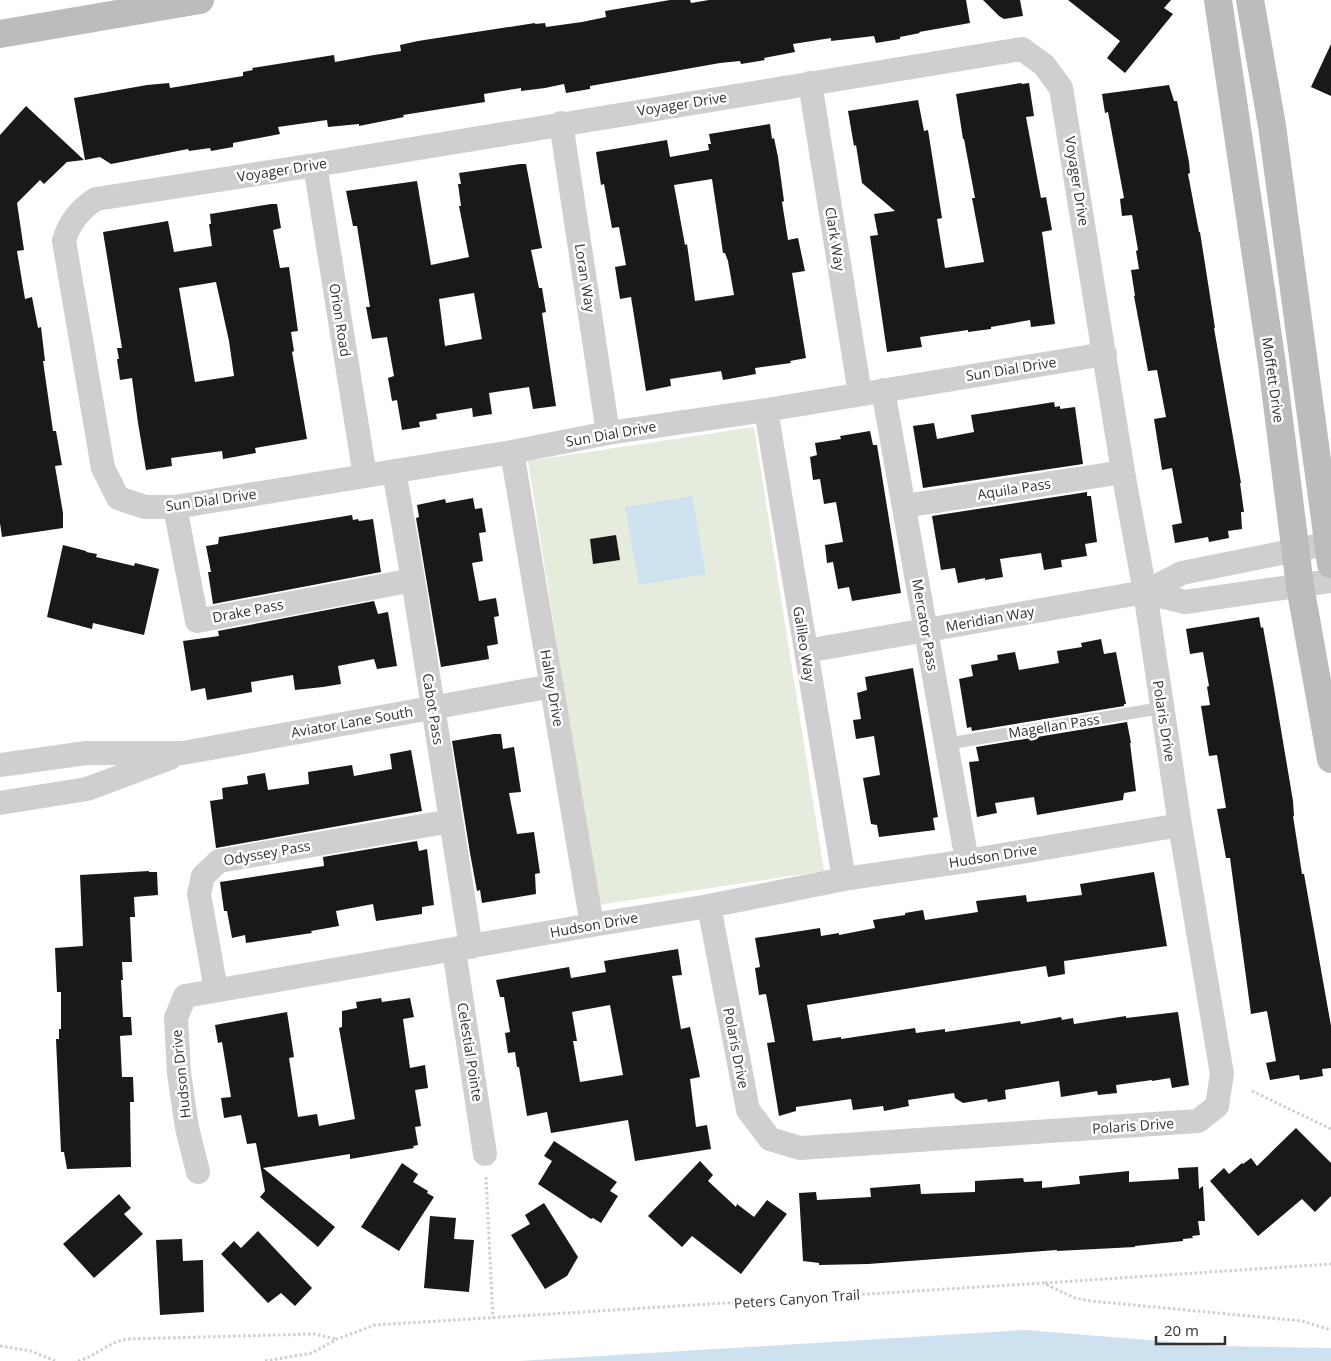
<svg xmlns="http://www.w3.org/2000/svg" width="1331" height="1361" viewBox="0 0 1331 1361" font-family="'Open Sans',sans-serif">
<style>
.green{fill:#e5ecde}
.water{fill:#cee1ee}
.building{fill:#191919;fill-rule:evenodd}
.lines{fill:none;stroke-linecap:round;stroke-linejoin:round}
.path{stroke:#cfcfcf;stroke-width:3;stroke-dasharray:2.5 2.5;stroke-linecap:butt}
.lane{stroke:#cfcfcf;stroke-width:12}
.street{stroke:#cfcfcf;stroke-width:24}
.secondary{stroke:#bcbcbc;stroke-width:28}
.labels{text-anchor:middle;stroke-width:5;stroke-linejoin:round;paint-order:stroke}
.street-label{font-size:14px;fill:#323232;stroke:#fff}
</style>
<rect width="100%" height="100%" fill="#fff"/>
<path class="green" d="M754,427l70,444 -226,34 -70,-444z"/>
<path class="water" d="M692,496l14,78 -67,11 -14,-78z
M1026,1330l194,16 111,2v13h-812z"/>
<path class="building" d="M670,0h20l1,3 18,-3h257l4,23 -51,9 1,1 -20,4v2l-24,4 -2,-7 -43,5v-3l-38,6 2,8 -31,6 1,2 -24,4 -1,-3 -20,2 -130,23v3l-24,4 -2,-9 -19,4 -24,3v-3l-37,6 1,8 -82,13 1,2 -45,9v-2l-31,3 -1,-7 -49,7 2,7 -47,9v4l-22,4 -1,-3 -21,3 -1,-2 -77,15 -11,-7 -15,3 -11,-62 73,-13 22,-2 1,5 73,-12v-4l10,-2 -1,-2 82,-13 1,7 39,-7 27,-4 -1,-6 18,-4 117,-18v1l10,-1 1,4 36,-5 24,-5 -1,-6z
M983,0h37l3,16 -19,3 -5,-3z
M1068,0h103l-7,8 9,6 -48,59 -18,-15 13,-17z
M1331,44v52l-20,-9z
M1021,83l1,1 7,-1 5,33 -8,1 15,81 5,-1 6,33 -10,2 13,92 -24,3 -1,-7 -39,7v2l-23,3v-2l-48,7 2,10 -35,5 -17,-116 8,-1 -4,-21 21,-3 -33,-28 -6,-38 -2,1 -6,-35 70,-11 6,31 4,-1 14,88 -5,1 8,49 39,-6 -12,-64h3l-11,-59h-1l-7,-45z
M1169,85l5,16h3l12,61 1,11 -2,1 11,58h1l15,96h-1l27,155h-1l4,29h-3l1,17 -14,2 1,7 -20,4 -1,-5 -33,6 -3,-18 10,-2 -10,-55 -10,2 -8,-51 12,-2 -9,-47 -9,1 -14,-75h1l-4,-26 8,-1 -3,-18 2,-1 -6,-35 -10,1 -2,-17 4,-1 -16,-86 -3,1 -3,-19z
M26,106l58,54 -17,2 -23,22 -4,-4 -23,23 7,47 -7,1 8,48 7,-2 6,31 3,-1 4,34h-2l10,70h3l6,34 -7,1 8,47v15l-61,9 -2,-14v-388z
M770,124l2,15 2,-1 4,19 6,44 -2,1 6,38 10,-2 7,33 -13,2 14,85 -16,3 1,2 -36,5 1,6 -33,6 -2,-9 -51,8 1,7 -25,5 -15,-94 -11,2 -5,-32 11,-2 -7,-38 -7,1 -8,-44 -3,1 -5,-33 71,-12 3,17 39,-7 -1,-6h3l-2,-10zM712,179l11,74h2l3,8 6,34 -39,6 -8,-57 -2,1 -11,-60z
M520,164h6l16,84 -11,2 8,38h3l4,24 -4,1 14,93 -23,3 -4,-22 -40,6 3,21 -19,3 -1,-9 -36,6 1,5 -18,3 1,5 -18,3 -5,-30 -5,1 -4,-23 6,-2 -7,-39 -15,2 -6,-32h4l-13,-81h-4l-7,-35 71,-10 14,84 38,-8 -10,-51h2l-3,-22h3l-2,-11zM474,293l8,46 -37,7 -6,-47z
M271,204h6l4,24 -8,2 7,38 9,-1 9,64 -7,1 3,19 -2,1 15,87 -52,9 1,5 -33,6 -1,-8 -51,7 1,8 -26,4 -8,-47 -6,-45 -12,2 -3,-21h2l-2,-11h5l-19,-116 65,-11 6,31 38,-6 -3,-22h2l-1,-10zM216,282l13,59 5,35 -39,6 -16,-94z
M1054,402l1,5 5,-1v3l15,-2 8,57 -160,24 -10,-62 21,-3 3,16 37,-7 -3,-17z
M870,431l3,14h4l24,148 -49,8 -3,-14 -11,2 -5,-27 -6,1 -2,-18 18,-3 -7,-40 -12,2 -4,-25 -7,1 -3,-23 7,-2 -2,-12 26,-4 -1,-3z
M1087,492v4h4l6,46 -12,2 2,12 -26,4 1,7 -18,3 -3,-17 -41,6 3,18 -18,3v-2l-27,5 -3,-15 -14,2 -9,-54z
M473,498l2,11 7,-1 4,24 -7,1 4,28 -11,2 7,38 17,-3 3,18 -5,1 4,27 -11,2 2,13 -48,8 -25,-149 3,-1 -2,-12 28,-6 1,4z
M352,515l1,5 5,-1 1,2 14,-2 8,53 -168,32 -5,-32h3l-5,-26 12,-2 1,-7z
M616,535l4,25 -27,4 -3,-25z
M63,545l23,6v1l11,2 -1,3 38,9 1,-3 24,6 -15,66 -51,-12 -1,6 -45,-12z
M374,601l4,13 10,-2 9,54 -20,3 -3,-10 -36,7 3,18 -18,3 -28,3 -2,-15 -42,7 1,10 -45,8 -2,-12 -14,3 -8,-50 36,-5 -1,-5z
M1259,617l2,11 2,-1 11,61 19,113 1,15h-1l9,58h2l27,152v42l-9,1 1,7 -23,4 -1,-5 -29,5 -4,-17 10,-2 -9,-50 -16,3 -21,-156h-4l-9,-49 9,-1 -9,-53 -8,1 -8,-50 9,-1 -3,-18 2,-1 -6,-34 -13,2 -4,-25z
M1101,639l3,15 12,-2 10,52h-2v2l-152,25 -1,-4 -4,1 -8,-49 14,-3 -2,-11 27,-5 -1,-5 18,-3 4,18 40,-7 -2,-12 25,-4 -1,-4z
M913,668l25,149 -5,1 2,12 -56,7 -2,-12 -6,-1 -8,-46 17,-3 -6,-39 -18,3 -3,-19 8,-1 -4,-26 10,-3 -2,-13z
M1127,722l4,21h-1l6,48 -12,2 -1,7 -86,15 -3,-18 -39,6 2,10 -20,4 -8,-55 10,-1 -3,-14z
M494,734h7l2,15 11,-2 7,45 -12,1 8,41 17,-2 6,41 -5,1 1,20 -54,9 -2,-13 -3,1 -7,-38 -18,-112z
M411,750l11,61 -206,37 -6,-47 13,-2 -1,-11 26,-4 -1,-8 18,-3 3,17 41,-6 -1,-12 44,-7 2,11 38,-7 -2,-15z
M417,841l2,10 8,-2 7,56 -12,2v7l-46,7 -3,-17 -37,7 3,15 -28,5 1,2 -66,10 -1,-8 -13,3 -5,-27h-3l-4,-29 104,-16 -1,-9z
M149,871v1h8l1,23 -24,2 1,20h-5l2,45h-10l1,18h-2l2,37h8l1,18 -12,1 2,41h11l1,25h-4l1,65 -64,2 -3,-17h-3l-5,-113h3v-10h2v-37h-4l-2,-44 28,-2 -3,-71z
M1154,872l13,74 -103,15 1,13 -17,3 -2,-11 -239,39 6,36 28,-4v2l74,-11 1,5 29,-4v3l75,-11 1,3 40,-7 1,3 11,-2 1,6 52,-8v2l52,-6 11,73 -17,3 -2,-10 -18,3v-1l-36,5 1,8 -19,2 -1,-4 -36,6 -2,-16 -54,9 1,9 -18,3 -1,-3 -24,4 -8,-5 -1,-5 -46,7 1,6 -25,5 -1,-5 -30,4 -2,-11 -55,8v4l-17,5 -12,-73 8,-1 -9,-48 -7,1 -4,-27 5,-1 -5,-29 65,-10 1,8 18,-3v2l36,-7 -2,-8 32,-5v-2l18,-3 2,10 53,-8 -2,-11 50,-6 1,7 55,-7 -2,-11z
M678,949l4,26 -10,1 9,53 9,-2 10,50 -10,2 6,48 11,-2 4,24 -76,12 -7,-41 -77,13 -4,-21 -20,4 -8,-49h-2l-2,-15 -7,1 -3,-20 5,-1 -6,-35h-4l-4,-17 73,-13 2,11 35,-6 -2,-11zM610,1005l13,70 -43,7 -7,-41h4l-5,-29z
M381,998l1,4 28,-4 4,19 -11,2 7,49 15,-3 3,23 -13,2 6,36 -6,1 3,18 -5,1 1,2 -64,11v-5l-87,14 72,59 -17,20 -58,-50 5,-6 -9,-48 -9,1 -6,-29 -17,3 -3,-20 10,-1 -9,-55 -4,1 -3,-18 72,-13 7,45 -5,1 9,59 19,-3 2,12 36,-7 -16,-91 3,-1v-16l15,-3 -1,-6z
M1296,1128l35,35v33l-16,16 -13,-13 -44,37 -48,-55 14,-13 5,6 13,-11 1,1 8,-6 6,8z
M554,1141l63,41 -7,9 8,5 -17,27 -8,-5 -2,1 -53,-35 14,-23 -8,-5z
M700,1161l13,14 -5,6 28,26 1,-3 17,13 13,-17 20,14 -46,60 -49,-38 -10,11 -34,-31z
M402,1163l16,11 -5,8 15,9 -1,2 7,4 -35,54 -38,-24z
M1198,1167l1,22 4,-3 2,35h-7l2,14 -8,1 1,2 -10,1v2l-48,5v1l-78,4v-1l-189,14 -49,1v-2l-16,-2 -4,-68 17,-1 1,8 54,-3 -1,-9 50,-4 1,10 54,-2v-11l48,-3 1,4 18,-1v7l38,-4 -1,-8 50,-5v11l50,-3 -1,-11z
M119,1194l12,14 -7,6 19,20 -49,44 -31,-34z
M544,1203l34,54 -11,19 -22,13 -34,-54 19,-11 -5,-9z
M430,1216l26,2 -2,21 20,1 -5,52 -45,-4z
M258,1231l54,57 -17,18 -14,-13 -13,10 -47,-49 13,-13 7,7z
M182,1239l1,22 20,-1 1,52 -44,3 -4,-75z"/>
<g class="lines">
<path class="path" d="M1252,1091l79,38
M486,1177l7,141
M1045,1283l286,-19
M0,1346l31,5 24,10
M78,1361c18,-5 31,-19 49,-22l187,-5 22,5
M265,1361l47,-8 25,-14 38,-14 668,-42 32,15 16,3 211,20 29,9"/>
<path class="lane" d="M946,744l215,-36"/>
<path class="street" d="M810,83l50,311
M561,123l47,310
M315,165l50,311
M883,390l84,471
M766,410l78,469
M512,452l80,473
M394,471l19,109 58,367
M904,506l219,-34
M175,507l22,114 216,-41
M1145,592l40,10 146,-21
M806,651l339,-59 37,-19 149,-30
M0,765l86,-12h97l369,-67
M0,803l87,-14 83,-31
M709,906l39,204 22,29 30,9 398,-27 19,-15 5,-32 -42,-249 -35,-233 -22,-120 -62,-384 -17,-23 -22,-16 -707,116 -219,34c-16,10 -27,24 -32,42l39,227 15,30 27,9h30l337,-55 96,-19 158,-23 339,-56
M454,950l31,204
M216,990l-17,-96 4,-18 16,-15 232,-40
M198,1172l-11,-44 -8,-55 -3,-55 9,-22 407,-71 117,-19 135,-27 123,-18 213,-36"/>
<path class="secondary" d="M1218,0l54,364 28,222 31,173
M1250,0l22,126 59,438
M0,34l200,-34"/>
</g>
<g class="labels">
<g class="street-label">
<text transform="translate(682 104) rotate(-9)" y="5">Voyager Drive</text>
<text transform="translate(282 170) rotate(-9)" y="5">Voyager Drive</text>
<text transform="translate(1077 181) rotate(81)" y="5">Voyager Drive</text>
<text transform="translate(835 239) rotate(81)" y="5">Clark Way</text>
<text transform="translate(585 278) rotate(81)" y="5">Loran Way</text>
<text transform="translate(340 320) rotate(81)" y="5">Orion Road</text>
<text transform="translate(1011 369) rotate(-9)" y="5">Sun Dial Drive</text>
<text transform="translate(1273 380) rotate(82)" y="5">Moffett Drive</text>
<text transform="translate(611 434) rotate(-10)" y="5">Sun Dial Drive</text>
<text transform="translate(1014 489) rotate(-9)" y="5">Aquila Pass</text>
<text transform="translate(211 500) rotate(-8)" y="5">Sun Dial Drive</text>
<text transform="translate(248 611) rotate(-11)" y="5">Drake Pass</text>
<text transform="translate(990 619) rotate(-10)" y="5">Meridian Way</text>
<text transform="translate(925 625) rotate(80)" y="5">Mercator Pass</text>
<text transform="translate(804 644) rotate(81)" y="5">Galileo Way</text>
<text transform="translate(552 688) rotate(80)" y="5">Halley Drive</text>
<text transform="translate(433 709) rotate(81)" y="5">Cabot Pass</text>
<text transform="translate(1164 721) rotate(81)" y="5">Polaris Drive</text>
<text transform="translate(352 722) rotate(-10)" y="5">Aviator Lane South</text>
<text transform="translate(1054 726) rotate(-9)" y="5">Magellan Pass</text>
<text transform="translate(267 853) rotate(-10)" y="5">Odyssey Pass</text>
<text transform="translate(993 856) rotate(-9)" y="5">Hudson Drive</text>
<text transform="translate(594 925) rotate(-10)" y="5">Hudson Drive</text>
<text transform="translate(736 1048) rotate(79)" y="5">Polaris Drive</text>
<text transform="translate(470 1052) rotate(81)" y="5">Celestial Pointe</text>
<text transform="translate(181 1074) rotate(-96)" y="5">Hudson Drive</text>
<text transform="translate(1133 1126) rotate(-4)" y="5">Polaris Drive</text>
<text transform="translate(797 1299) rotate(-4)" y="5">Peters Canyon Trail</text>
</g>
</g>
<path d="M1156 1336v8h69v-8" fill="none" stroke="#323232" stroke-width="2.5"/>
<text x="1164" y="1336" font-size="15" fill="#323232" stroke="#ffffff" stroke-width="4" paint-order="stroke">20 m</text>
</svg>
